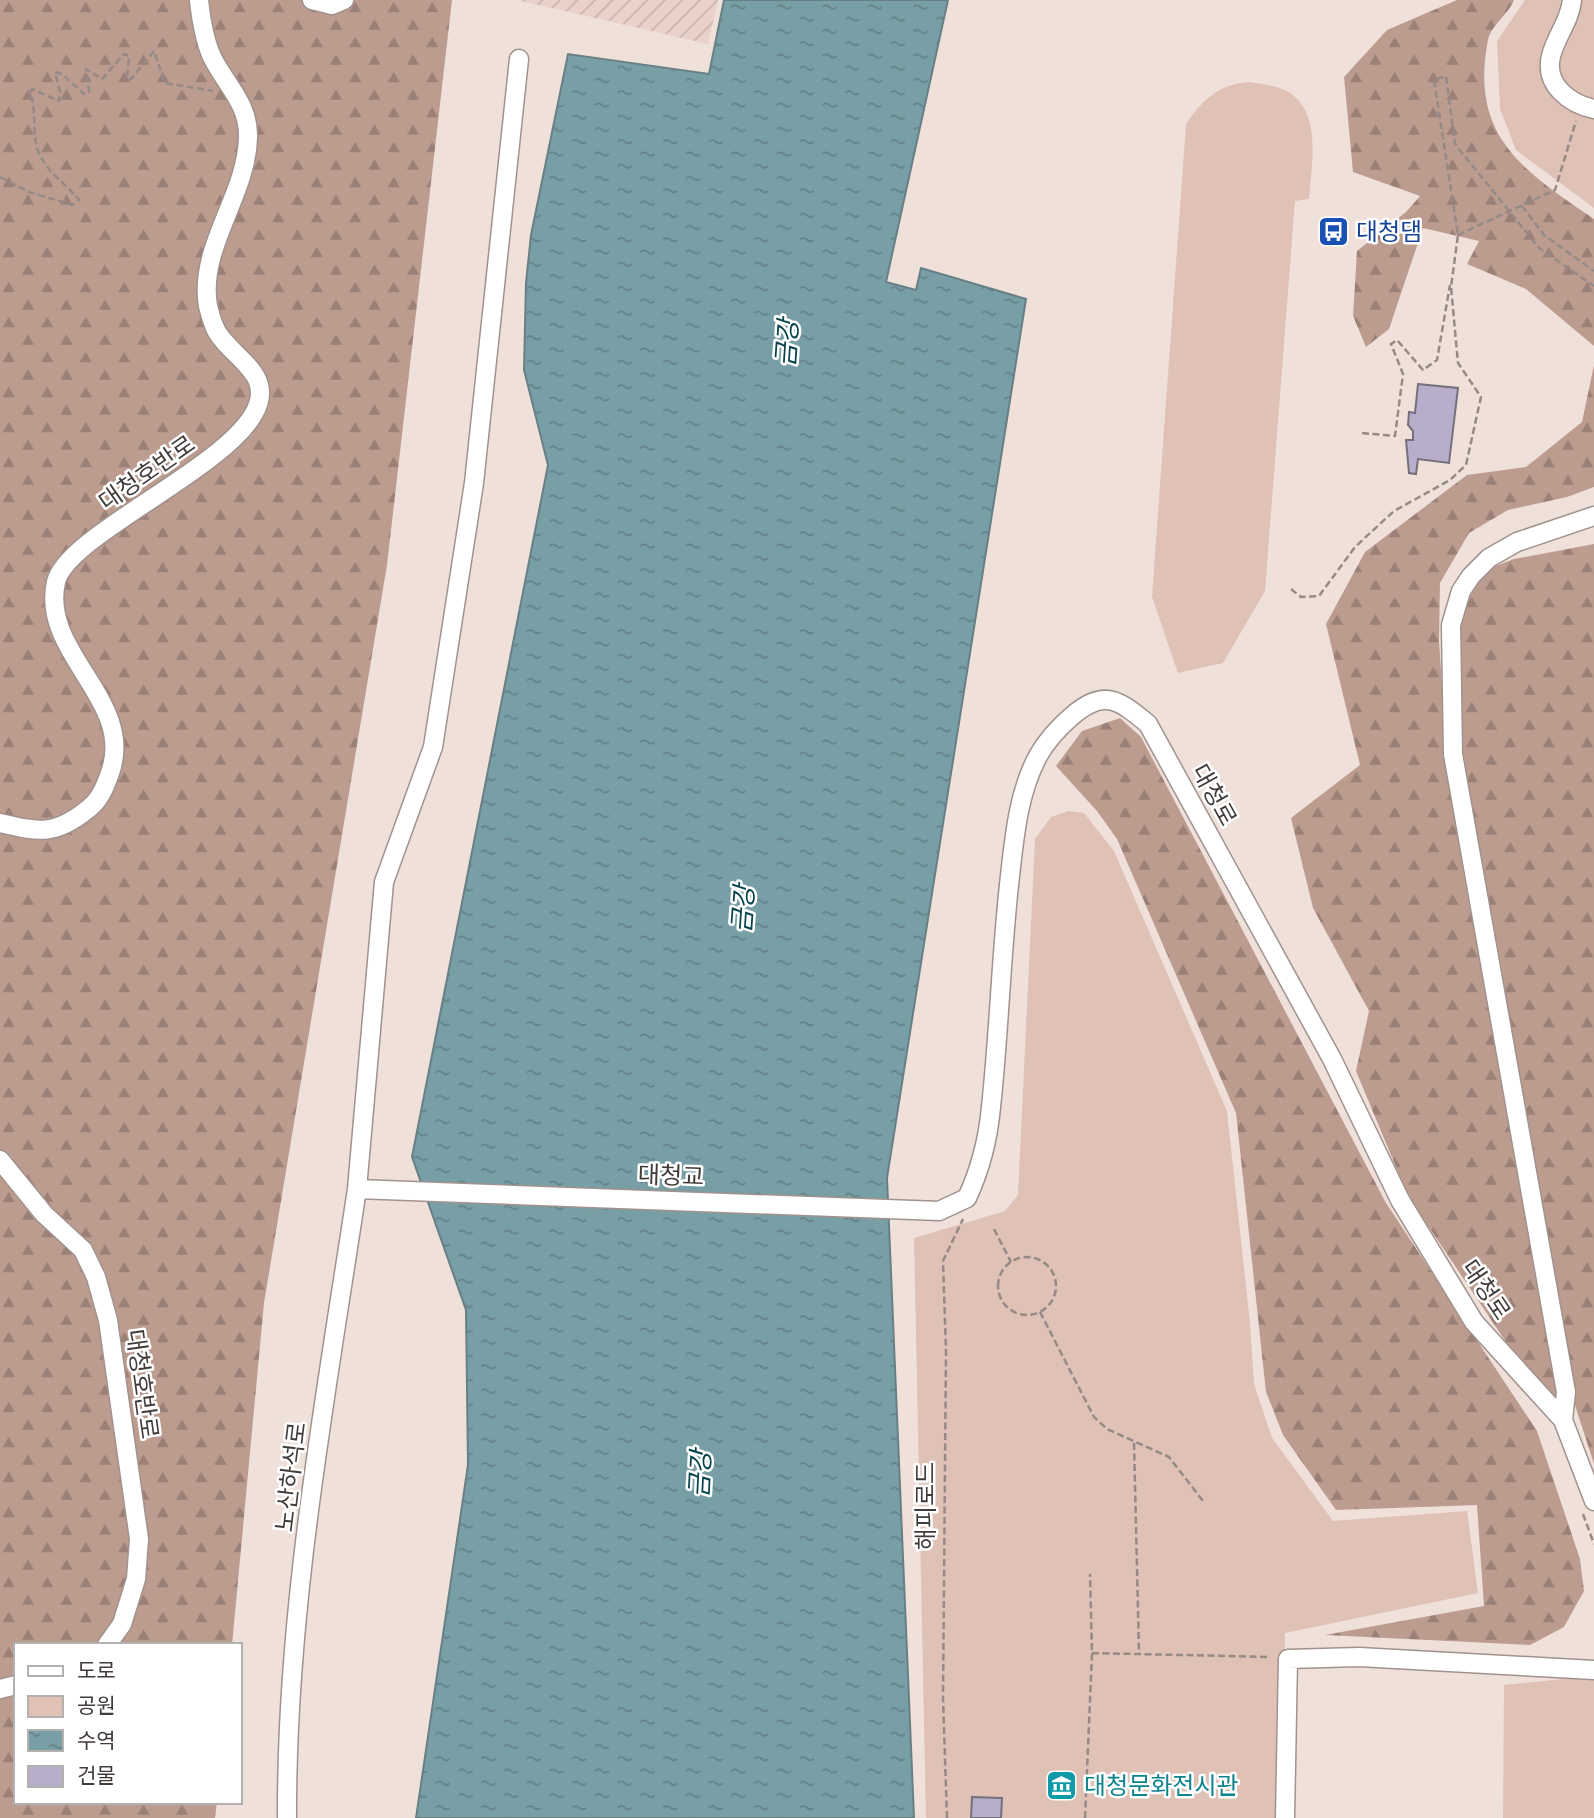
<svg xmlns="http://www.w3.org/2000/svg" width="1594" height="1818" viewBox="0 0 1594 1818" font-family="Figtree,'Noto Sans KR',sans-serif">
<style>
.industrial{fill:url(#industrial-furrows)}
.green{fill:#dfc1b6}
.forest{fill:url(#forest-firs)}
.water{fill:url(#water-ripples);stroke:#688085;stroke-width:2}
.building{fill:#b8adca;stroke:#74707c;stroke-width:2}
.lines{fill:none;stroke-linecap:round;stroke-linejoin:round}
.minor-casing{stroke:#a0928d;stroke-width:21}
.path{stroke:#958a86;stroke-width:2.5;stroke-dasharray:7 3.5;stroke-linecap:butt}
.minor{stroke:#fff;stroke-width:18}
.labels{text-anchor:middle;stroke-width:5;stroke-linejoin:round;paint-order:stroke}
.transit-label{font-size:24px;fill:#164399;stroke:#fff;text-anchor:start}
.street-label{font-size:24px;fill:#413b39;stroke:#fff}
.culture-label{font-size:24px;fill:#0d838f;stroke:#fff;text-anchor:start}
.water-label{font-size:26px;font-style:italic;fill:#06434c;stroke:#fff}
</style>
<defs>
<pattern id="industrial-furrows" width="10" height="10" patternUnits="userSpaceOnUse" patternTransform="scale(1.75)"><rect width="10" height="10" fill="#ead2ca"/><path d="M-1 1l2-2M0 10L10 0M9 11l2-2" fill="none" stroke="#cab5ae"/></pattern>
<pattern id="forest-firs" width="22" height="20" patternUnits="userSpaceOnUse" patternTransform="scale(1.75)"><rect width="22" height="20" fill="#bd9c90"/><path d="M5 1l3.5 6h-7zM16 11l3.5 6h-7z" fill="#9b8077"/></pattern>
<pattern id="water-ripples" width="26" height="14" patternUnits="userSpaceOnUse" patternTransform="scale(1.75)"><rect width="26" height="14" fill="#789ea6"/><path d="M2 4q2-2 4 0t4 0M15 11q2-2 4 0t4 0" fill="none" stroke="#648288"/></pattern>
</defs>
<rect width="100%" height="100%" fill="#efe0da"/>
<path class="industrial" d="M517,0h201l-10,44z"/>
<path class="green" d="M1525,0h69v208l-78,-58 -16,-41 -3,-68z
M1250,82c15,3 35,4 46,16 25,24 15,70 13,101l-14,2 -30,390 -42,72 -45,10 -26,-76 34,-473c17,-25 33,-40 64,-42z
M1068,811l16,2 30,38 113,260 23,212 4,61 18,54 61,83 134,-10 11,82 -193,40 -3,185h-356l-12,-580 91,-27 13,-16 17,-356 16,-22z
M1594,1676v142h-91l1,-133z"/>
<path class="forest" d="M0,0h452l-65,565 -123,738 -32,342h-216v157h201l-2,16h-215z
M1457,0h57c-5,14 -23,25 -26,40 -19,97 36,131 106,179v127l-68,-57 -59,-25 12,-23 -56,-13 -34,101 -23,18 -13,-31 4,-65 49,-39 14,-16 -67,-24 -9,-95 43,-47z
M1594,365v122l-27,10 -59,13 -39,23 -29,50 -1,58 7,104 115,649 -4,24 -149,-222 -52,-125 13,-60 -56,-103 -22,-90 69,-53 -34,-141 39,-72 102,-77 59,-8 56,-45z
M1594,544v920l-32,-99 -70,-402 -34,-231 -4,-95 9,-29 15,-25 15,-16 21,-8z
M1120,718l21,19 245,466 151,228 43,128 4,32 -20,36 -34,18 -205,-10 159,-29 -7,-101 -141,5 -53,-75 -17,-43 -30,-279 -119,-274 -20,-28 -41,-45 26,-35z"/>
<path class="water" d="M724,0h224l-62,282 30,8 5,-22 105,31 -139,879 27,640h-498l52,-353 -2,-155 -54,-153 136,-692 -24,-95 2,-87 5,-48 37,-181 141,20z"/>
<path class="building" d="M1418,384l40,4 -9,75 -31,-4 -2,15 -7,-1 -3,-33h7v-9l-5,-6 1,-13 6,1z
M972,1797l30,1 -1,20h-30z"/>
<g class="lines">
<defs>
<path id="minor" d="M312,0l20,5 12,-5
M1572,0c-2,21 -16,36 -21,56 -7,29 19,48 43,53
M0,823c39,9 55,13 88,-14 12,-9 17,-22 22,-36 26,-73 -70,-119 -54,-191 11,-46 163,-110 197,-167 24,-40 -19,-55 -36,-83 -4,-7 -7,-18 -9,-26 -10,-59 39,-110 40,-169 1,-33 -22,-52 -36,-80 -8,-18 -11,-38 -13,-57
M0,1160l44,54 39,36 13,27 12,43 31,219 -3,40 -14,45 -15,21
M357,1189l27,-307 49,-135 41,-264 45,-424
M1563,1420l3,-28 -113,-638 -2,-129 10,-34 10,-15 18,-18 28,-16 77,-26
M0,1689l16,-4
M287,1818c-1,-210 39,-422 70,-629l582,22 28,-13c14,-30 21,-58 24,-91 8,-74 10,-148 18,-222 5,-43 8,-90 29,-129 9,-16 20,-28 34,-40 32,-28 47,-16 76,8l184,335 68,141 74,122 89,98 31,81
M1285,1818l3,-159 71,-2 235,13"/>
</defs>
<use href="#minor" class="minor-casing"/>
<path class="path" d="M0,177l29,15 43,13 7,-5c-14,-18 -34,-28 -42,-52 -5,-18 0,-37 -7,-55l2,-4 27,12 1,-9 -5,-20 7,2 22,20 5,-2 -3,-23 16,10 22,-25 5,2 -2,22 4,1 23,-28 11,32 48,8
M1522,206l22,29 50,36
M1458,235l97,-45 21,-69
M1362,433l33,3 8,-62 -12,-30 6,-4 26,30 14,-10 13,-75
M1291,589l10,8 18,-1 36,-49 39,-36 56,-31 16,-15 15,-68 -23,-34 -7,-76 7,-52 -24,-155 12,-4 9,68 84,104 55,38
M994,1229l17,33
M998 1286a29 29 0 1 1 58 0a29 29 0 1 1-58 0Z
M1040,1312l54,105 13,12 62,28 34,44
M1134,1443l5,209
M1583,1514l11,30
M1092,1653l178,4
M947,1818l-4,-120 3,-347 -3,-90 20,-42
M1085,1818l7,-165 -2,-79"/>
<use href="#minor" class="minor"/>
</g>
<defs>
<symbol id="bus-square" viewBox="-11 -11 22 22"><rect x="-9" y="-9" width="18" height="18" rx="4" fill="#1a4fb4" stroke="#fff"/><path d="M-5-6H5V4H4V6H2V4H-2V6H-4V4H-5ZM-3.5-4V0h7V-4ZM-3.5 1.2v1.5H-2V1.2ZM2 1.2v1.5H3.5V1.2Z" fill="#fff"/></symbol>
<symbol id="museum-square" viewBox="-11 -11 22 22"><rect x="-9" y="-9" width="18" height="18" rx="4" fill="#0f9aa8" stroke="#fff"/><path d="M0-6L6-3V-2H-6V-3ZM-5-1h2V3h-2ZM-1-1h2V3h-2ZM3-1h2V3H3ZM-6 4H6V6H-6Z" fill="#fff"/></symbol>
</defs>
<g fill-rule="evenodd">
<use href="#bus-square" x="1316" y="214" width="35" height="35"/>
<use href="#museum-square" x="1044" y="1768" width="35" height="35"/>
</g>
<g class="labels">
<g class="transit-label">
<text x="1356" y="240">대청댐</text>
</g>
<g class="street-label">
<text transform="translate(147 473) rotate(-35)" y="8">대청호반로</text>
<text transform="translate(1214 795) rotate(61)" y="8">대청로</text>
<text transform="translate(671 1176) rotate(2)" y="8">대청교</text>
<text transform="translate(1486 1290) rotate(56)" y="8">대청로</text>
<text transform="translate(142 1384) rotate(82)" y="8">대청호반로</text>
<text transform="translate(291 1477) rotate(-83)" y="8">노산하석로</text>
<text transform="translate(926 1506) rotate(-90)" y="8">해피로드</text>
</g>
<g class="culture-label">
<text x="1084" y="1794">대청문화전시관</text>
</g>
<g class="water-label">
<text transform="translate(787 343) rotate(-86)" y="9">금강</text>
<text transform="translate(743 909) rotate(-86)" y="9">금강</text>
<text transform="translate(700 1474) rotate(-87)" y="9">금강</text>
</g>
</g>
<rect x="14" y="1643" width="228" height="161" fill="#ffffff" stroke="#b3b1b0" stroke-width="2"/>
<rect x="28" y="1666" width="35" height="10" fill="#ffffff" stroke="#b3b1b0" stroke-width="2"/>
<text x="77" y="1678" font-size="21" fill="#413b39">도로</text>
<rect x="28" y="1696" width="35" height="21" fill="#dfc1b6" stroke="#b3b1b0" stroke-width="2"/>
<text x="77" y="1713" font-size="21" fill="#413b39">공원</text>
<rect x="28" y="1730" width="35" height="21" fill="url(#water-ripples)" stroke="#b3b1b0" stroke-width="2"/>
<text x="77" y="1748" font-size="21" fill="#413b39">수역</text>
<rect x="28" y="1766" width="35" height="21" fill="#b8adca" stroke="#b3b1b0" stroke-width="2"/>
<text x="77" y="1783" font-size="21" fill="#413b39">건물</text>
</svg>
